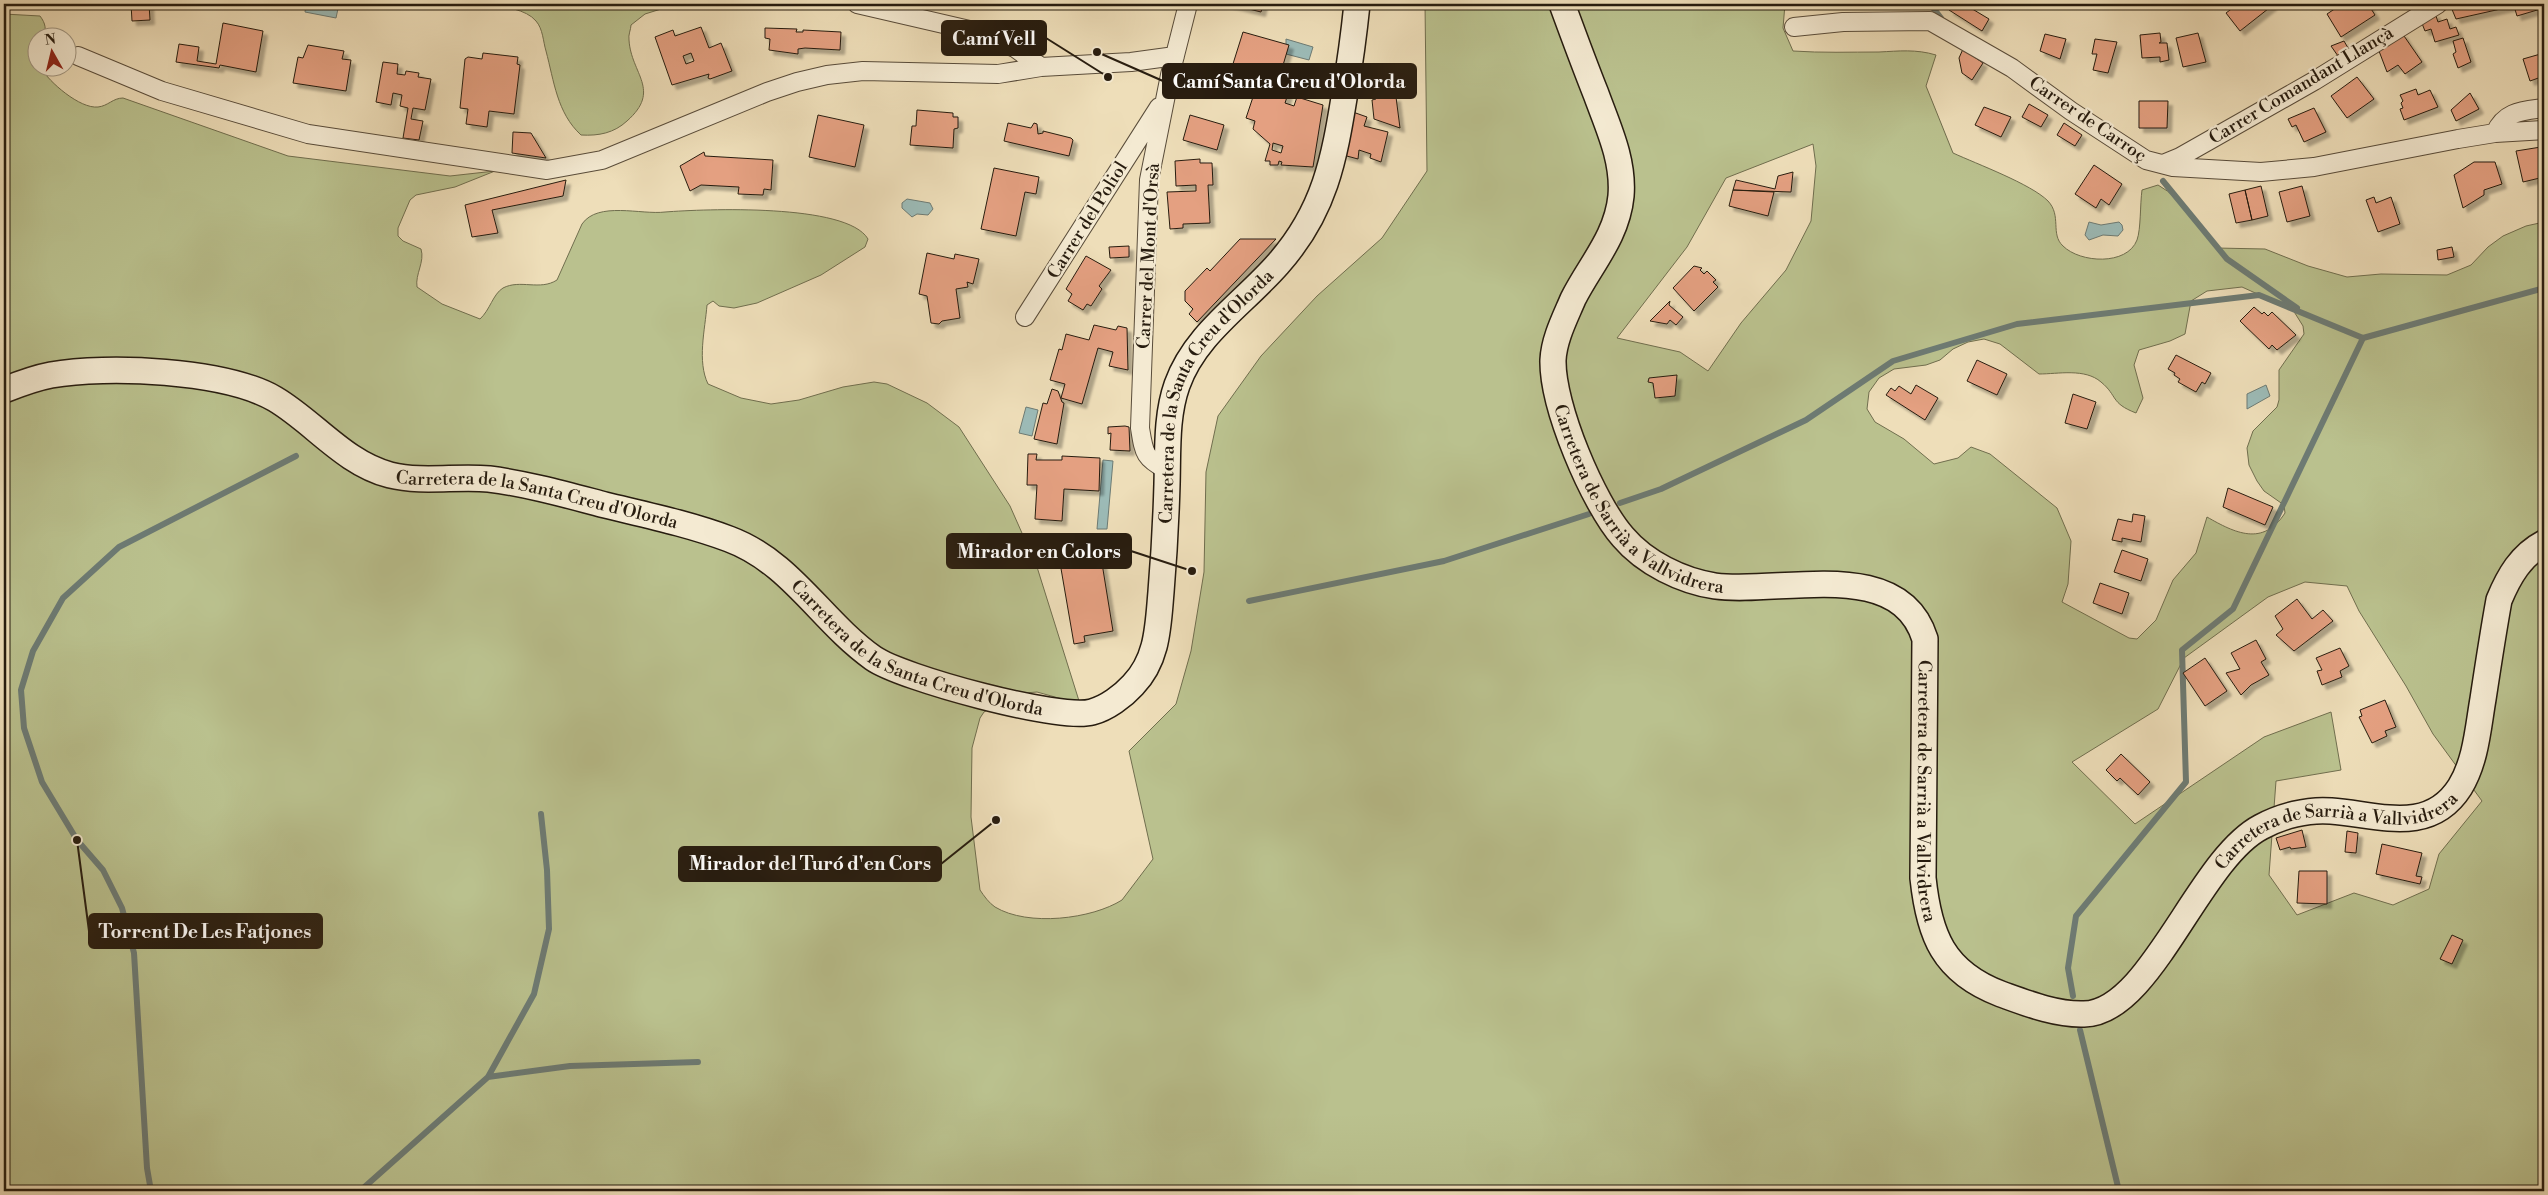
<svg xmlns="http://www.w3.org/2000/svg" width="2548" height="1195" viewBox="0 0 2548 1195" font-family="'Libre Bodoni',serif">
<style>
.green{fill:#bac18e;stroke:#706e4e;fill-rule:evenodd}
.water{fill:#9cbbb7;stroke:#6d7b74}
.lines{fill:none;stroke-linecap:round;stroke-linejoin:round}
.stream{stroke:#6d7b74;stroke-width:6}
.building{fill:#e4a081;stroke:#271c0f;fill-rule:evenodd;filter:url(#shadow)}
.street-casing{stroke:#594c3a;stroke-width:20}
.secondary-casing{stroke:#271c0f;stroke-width:28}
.street{stroke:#f4ead2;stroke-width:18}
.secondary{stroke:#f4ead2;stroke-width:25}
.labels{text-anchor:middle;stroke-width:4.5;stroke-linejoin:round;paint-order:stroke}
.street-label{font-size:18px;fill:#271c0f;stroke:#f4ead2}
.leader{fill:none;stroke:#271c0f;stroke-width:2}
.callout-dot{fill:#271c0f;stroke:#f4ead2;stroke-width:2}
.callout{fill:#271c0f;stroke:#271c0f;stroke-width:2}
.callout-label{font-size:19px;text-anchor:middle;font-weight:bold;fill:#fff}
</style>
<defs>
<filter id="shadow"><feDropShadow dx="4.5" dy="4.5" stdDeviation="1" flood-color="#0004"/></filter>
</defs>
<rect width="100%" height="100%" fill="#eedeb9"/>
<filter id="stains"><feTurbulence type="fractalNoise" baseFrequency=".004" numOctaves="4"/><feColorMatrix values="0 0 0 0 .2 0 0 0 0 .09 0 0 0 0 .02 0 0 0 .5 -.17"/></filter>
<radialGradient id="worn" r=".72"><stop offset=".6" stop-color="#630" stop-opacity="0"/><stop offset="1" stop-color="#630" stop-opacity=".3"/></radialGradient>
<path class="green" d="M489,4h188l-32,10 -14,11c0,4 -3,10 -2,15 2,34 33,50 -2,81 -13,12 -28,15 -46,14 -24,-22 -27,-54 -35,-84 -3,-10 -3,-22 -10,-30 -10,-12 -32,-14 -47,-17z
M967,4h85l-33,4z
M1425,4h360l-2,24 10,23c29,2 57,1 86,1 20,-1 37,-3 57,3l-10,31 27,67c24,11 78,31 95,48 14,15 2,33 15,45 17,17 64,20 74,-6 4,-11 3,-36 5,-50l16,-5c27,15 38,40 58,63l49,1 43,17 39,11 34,-3 66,1 24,-10 17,-18 15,-11 23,-10 18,-4v969h-2540v-1177l36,2c6,8 6,13 4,21l-6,1v30h3c8,14 39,41 57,39 10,-1 15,-9 25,-9l165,58 162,20 45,-5 -40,16 -39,8 -6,5 -12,28v8l5,5 18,8c4,13 -6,25 -4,38l25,17 38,15c10,-9 13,-25 23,-31 17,-9 37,3 54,-8l25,-56c16,-23 59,-9 83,-12 39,-3 182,-9 203,27l-3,8 -44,28 -64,28 -23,5 -15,-2 -6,-5 -6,4c-2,25 -10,56 1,79l33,14 30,6 28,-4 44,-13 31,-5 13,2 40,19 32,24 51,79 27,61 43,137 -43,-12 -24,2 -29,18 -4,6 -8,30 -1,69 9,73c4,6 9,13 15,17 33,20 97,12 127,-7l31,-41 -24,-108 47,-47 15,-53 13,-79 2,-100 12,-56 43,-60 56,-60 65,-58 45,-67zM1813,144l3,22 -5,55 -25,49 -45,53 -33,48 -28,-19 -63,-14 70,-91 39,-69zM2242,287l51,23 10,16 1,8 -25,36v30l-2,7 -24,24 -6,17 2,17 8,16 7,10 20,14 1,8c-22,34 -50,20 -78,4l-11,36 -23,27 -17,40 -19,19 -8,-1 -67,-36 6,-18 3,-43 -14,-33 -67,-54 -19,-7 -13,11 -24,6 -30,-25 -29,-17 -8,-13 2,-17 10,-14 15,-9 32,-4 14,-5 13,-11 15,-7 16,-3 16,5 39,30c19,0 46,-6 62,8 17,14 9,21 35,31l7,-15 -9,-33 5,-15 31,-9 15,-7 6,-33 16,-10zM2305,582l42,4 12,25 47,75 27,48 49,67 -43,53 -10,35 -36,16 -39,-12 -57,22 -28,-40 7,-94 65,-11 -10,-58 -67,25 -129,87 -63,-62 86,-53 26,-51 84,-61z"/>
<path class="water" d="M306,4h33l-3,14 -31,-6z
M1286,39l27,8 -4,13 -23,-6z
M907,199l23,4 3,6 -5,6 -11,-1 -5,3 -10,-9v-5z
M2089,222l12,3 18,-3 3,3 1,5 -5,6 -15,-1 -14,5 -4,-5z
M2266,385l4,11 -23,13v-15z
M1026,407l12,3 -6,26 -13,-3z
M1103,460l10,1 -6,68h-10z"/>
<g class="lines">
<path class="stream" d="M1930,4l11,14
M2163,181l64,78 70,49
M1620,503l41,-14 145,-69 87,-59 124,-37 242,-29 104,43 181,-50
M1249,601l195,-40 145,-47
M2073,996l-5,-28 8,-52 110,-134 -4,-132 51,-41 130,-271
M2080,1030l39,161
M488,1077l82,-11 128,-4
M151,1191l-4,-23 -13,-215 -12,-45 -19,-38 -26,-30 -35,-58 -18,-54 -3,-38 12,-39 30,-53 56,-51 177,-91
M360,1191l128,-114 46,-83 15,-65 -2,-59 -6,-56"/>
</g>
<path class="building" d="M131,4h18l1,16 -18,1z
M1229,4h34l-2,8z
M1942,4h22l25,15 -7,12 -33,-21 2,-2z
M2238,4h34l1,1 -33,26 -14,-18z
M2342,4h26l7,11 -34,22 -14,-23z
M2463,4h81v4l-27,8 -3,-10 -58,13 -5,-12z
M2435,13l3,9 9,-3 3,10 6,-2 3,8 -24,7 -4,-13 -6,2 -4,-10z
M223,23l40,8 -7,41 -36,-7 -1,3 -43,-6 3,-18 20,3 -2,14 19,3z
M701,27l8,21 12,-5 11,28 -22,8 -2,-1 1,-4 -37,11 -17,-48 18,-7 2,6zM691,53l3,8 -8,3 -3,-8z
M765,28l32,1 -1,3h7v-2l38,2 -1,18 -35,-2 -7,1v5l-29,-4 1,-11 -5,-1z
M1243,32l46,13 -11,37 -46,-15z
M2160,33l1,9 -2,1h8l2,17 -9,2v-5l-18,1 -2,-23z
M2198,33l8,29 -23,5 -7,-29z
M2402,33l20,29 -17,12 -7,-9 -11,7 -8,-21z
M2045,34l21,5 -6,20 -20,-8z
M2463,38l8,24 -13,6 -5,-14 3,-2 -3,-11z
M2095,39l22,3 -9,31 -15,-3 4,-16h-5z
M2344,41l4,7 -10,8 -7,-10z
M308,45l36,6 -2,8 9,1 -5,31 -53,-8 5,-26 5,1z
M1963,49l20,14 -11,17 -10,-7 -3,-15z
M483,53l35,4 -1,7 3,1 -6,49 -25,-3 -2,16 -21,-3 2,-15 -8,-1 5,-49 3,-2 14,2z
M2544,53v23l-14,5 -7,-22z
M383,62l15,2 -1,10 8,1 1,-4 13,2 -1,4 13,2 -6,31 -12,-2 -2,11 12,2 -4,19 -16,-2 5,-30 -8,-2 2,-11 -9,-2 -2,12 -15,-3z
M2357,77l17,22 -27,19 -16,-22z
M1265,88l23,6 -3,9 9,3 3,-9 26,8 -10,62 -32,-2 1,-3 -3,-1 -1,4h-8v-4h-5l5,-17 -17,-15 2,-8 -9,-3 8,-24 8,2zM1273,143l10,3 -2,7 -9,-3z
M2416,89l2,6 12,-5 8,17 -34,13 -4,-11 3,-1 -2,-5 2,-2 -3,-6z
M2470,93l9,16 -23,12 -5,-11z
M1375,96h4v2l17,-1 4,31 -26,-9 -2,-19 4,-1z
M2139,101h29l-1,27h-28z
M2029,104l19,11 -7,12 -19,-10z
M1984,107l27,10 -10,20 -26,-12z
M2314,108l12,24 -22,10 -8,-17 -4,2 -4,-8z
M917,110l36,3v4h5v11l-4,1 -1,19 -43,-3 2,-19h4z
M1350,111l17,6 -3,9 24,6 -7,30 -11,-4 1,-4 -12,-4 -1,9 -15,-4z
M818,115l46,10 -9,42 -46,-10z
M1190,115l34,10 -7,25 -34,-10z
M1008,123l23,5 3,-5 3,1 1,10 5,-1v-2l28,7 2,2 -4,16 -65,-15z
M2064,123l18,12 -7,11 -18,-11z
M513,132l18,1 15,25 -34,-5z
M2541,147l3,30 -21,5 -7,-31z
M704,152l1,4 68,4 -2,30 -7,-1 -1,6 -25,-1 1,-7 -38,-2 -11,6 -10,-25z
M1200,159v4h12l1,22h-5l2,38 -27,1v4l-13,1 -3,-37 29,-1v-6l-20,1 -1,-25z
M2474,162h21l7,22 -18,6v5l-21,13 -9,-33z
M2094,165l28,19 -13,21 -8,-6 -5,9 -21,-14z
M994,168l45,9 -3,17 -11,-2 -9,44 -35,-7z
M1793,172l-2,20 -58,-2 3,-10 39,9 3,-13z
M566,180l-3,16 -71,14 6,23 -26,4 -7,-32z
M2261,186l7,30 -16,4 -7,-30z
M2302,186l8,30 -23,6 -8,-30z
M1733,190l41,2 -6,24 -39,-10z
M2245,190l7,30 -16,3 -7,-29z
M2374,197l2,6 15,-6 9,27 -22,8 -12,-32z
M1240,239h36l-79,83 -8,-8 4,-5 -8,-8v-10l22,-23 3,3z
M1129,246v11l-19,1 -1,-11z
M2452,247l2,10 -16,3 -1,-10z
M927,253l27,6 1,-5 24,5 -6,25 -6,-2 1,5 -12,2 4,29 -18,3 -3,3 -8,-1 -4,-27 -8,-2z
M1086,256l25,14 -12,16 3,3 -11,17 -4,-2 -4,6 -15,-9 4,-7 -6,-5z
M1694,266l8,2 -2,2 4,4 3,-3 9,9 -3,2 5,5 -24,24 -21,-23z
M1670,301l-1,4 14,12 -7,8 -6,-5 -3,4 -17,-3z
M2254,307l8,7 2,-2 4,4 4,-4 24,23 -19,15 -5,-5 -3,4 -29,-28z
M1094,325l22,5 2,-4 9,2 1,42 -19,-4 4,-14 -15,-4 -16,56 -21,-6 4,-14 -15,-4 9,-31 3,1 4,-16 23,6z
M2176,355l35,18 -6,11 -3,-2 -6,10 -18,-10 2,-3 -6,-4 1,-2 -7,-4z
M1977,360l30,14 -10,21 -30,-14z
M1677,375l-2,21 -20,2 -2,-15 -5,-1 1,-4z
M1916,385l22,13 -13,22 -39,-25 5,-7 4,3 4,-5 12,8z
M1052,389l6,2 4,11 2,1 -7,41 -23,-5 9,-36 4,1z
M2073,394l23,8 -9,27 -22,-6z
M1125,426l4,1 1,24 -20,-1 1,-17 -3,1v-7z
M1028,454h9l-1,6h26v-4l38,2 -1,33 -35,-2 -2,32 -27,-2 2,-34h-10z
M2228,488l45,19 -8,18 -42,-18z
M2133,514l12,2 -4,26 -19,-4v4l-10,-2 6,-21 14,3z
M2122,550l26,9 -7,22 -27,-9z
M1100,551l13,80 -29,5 1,6 -11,2 -15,-87z
M2100,583l29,10 -7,21 -29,-11z
M2297,599l15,20 11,-9 10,11 -39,30 -18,-16 7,-6 -8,-13z
M2256,640l10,19 -5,3 8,13 -18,10 -10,10 -15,-22 14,-4 -9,-16z
M2340,648l9,18 -9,5 2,6 -20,8 -5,-14 5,-1 -6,-12z
M2205,658l22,33 -22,15 -22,-33z
M2385,700l11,27 -11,4 2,5 -15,7 -13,-26 3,-1 -2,-6z
M2121,754l29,28 -12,13 -18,-17 -3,3 -11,-11z
M2302,830l4,17 -15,2 -1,-2 -10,3 -4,-12z
M2347,831l11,2 -2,20 -11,-1z
M2382,844l40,9 -6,23 6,1 -2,7 -44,-10z
M2299,871h28v33l-30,-1z
M2452,935l11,5 -11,24 -12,-5z"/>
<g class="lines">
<defs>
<path id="street" d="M857,4l121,28 37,16 26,19
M1794,27l49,-5 87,-1 82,47 59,43 75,49 27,7 88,5 53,-5 144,-28 37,-6 49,-3
M78,56l84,35 146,43 239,36 55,-10 165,-68 30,-10 30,-7 36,-4 135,3 43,-7 90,-5 44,-6
M2495,133c10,-22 27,-22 49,-25
M2163,164l17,-7 134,-76 124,-77
M1025,317l134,-210
M1167,470c-23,-12 -23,-17 -27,-42l9,-248 21,-105 18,-71"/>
<g id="secondary">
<path id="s1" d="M1562,4c11,30 22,60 34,90 12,33 28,66 25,102 -4,41 -31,69 -48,103 -8,19 -19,40 -20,61 -1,46 40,143 70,177 22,26 59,44 92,49 65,9 184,-31 210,53l-2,239c6,57 20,94 78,116 25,9 55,21 83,20 67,-1 114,-154 177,-187 20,-11 47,-18 70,-16 46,3 98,25 129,-24 16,-26 18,-59 23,-88 5,-33 10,-66 16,-99 10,-24 22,-45 45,-57"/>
<path id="s2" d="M4,390c15,-6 31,-12 47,-15 56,-10 174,-5 224,24 39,23 69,64 115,76 32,8 66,1 99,4 39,5 78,16 116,26 41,10 84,19 124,34 62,23 92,82 144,119 28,20 187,63 219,54 15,-4 31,-16 41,-27 25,-26 25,-59 28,-93 3,-36 5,-72 6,-108 1,-33 -1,-68 10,-99 18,-51 66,-81 101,-121 47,-53 56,-104 67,-172 5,-29 9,-59 12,-88"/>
</g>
</defs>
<use href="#street" class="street-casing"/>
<use href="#secondary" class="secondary-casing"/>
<use href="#street" class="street"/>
<use href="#secondary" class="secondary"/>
</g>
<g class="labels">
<g class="street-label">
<text transform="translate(2301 85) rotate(-31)" y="6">Carrer Comandant Llançà</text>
<text transform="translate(2088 119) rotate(34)" y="6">Carrer de Carroç</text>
<text transform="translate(1087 220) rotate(-58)" y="6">Carrer del Poliol</text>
<text transform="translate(1148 256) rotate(-87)" y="6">Carrer del Mont d'Orsà</text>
<text dy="6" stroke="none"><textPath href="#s2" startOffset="1540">Carretera de la Santa Creu d'Olorda</textPath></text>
<text dy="6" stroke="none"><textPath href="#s1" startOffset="558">Carretera de Sarrià a Vallvidrera</textPath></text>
<text dy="6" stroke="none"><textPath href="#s2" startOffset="566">Carretera de la Santa Creu d'Olorda</textPath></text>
<text dy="6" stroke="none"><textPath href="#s2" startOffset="986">Carretera de la Santa Creu d'Olorda</textPath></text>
<text dy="6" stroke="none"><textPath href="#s1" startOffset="1066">Carretera de Sarrià a Vallvidrera</textPath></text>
<text dy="6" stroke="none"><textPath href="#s1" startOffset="1724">Carretera de Sarrià a Vallvidrera</textPath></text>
</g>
</g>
<path class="leader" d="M1108 77L1046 38M1097 52L1163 81M1192 571L1131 551M996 820L941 864M77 840L89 931"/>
<g class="callout-dot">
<circle cx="1108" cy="77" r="5"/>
<circle cx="1097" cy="52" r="5"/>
<circle cx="1192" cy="571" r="5"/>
<circle cx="996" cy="820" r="5"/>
<circle cx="77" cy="840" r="5"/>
</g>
<g class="callout">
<rect x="942" y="21" width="104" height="34" rx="5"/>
<rect x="1163" y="64" width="253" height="34" rx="5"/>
<rect x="947" y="534" width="184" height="34" rx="5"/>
<rect x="679" y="847" width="262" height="34" rx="5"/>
<rect x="89" y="914" width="233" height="34" rx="5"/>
</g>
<g class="callout-label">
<text x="994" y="45">Camí Vell</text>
<text x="1289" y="88">Camí Santa Creu d'Olorda</text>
<text x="1039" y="558">Mirador en Colors</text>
<text x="810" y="870">Mirador del Turó d'en Cors</text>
<text x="205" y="938">Torrent De Les Fatjones</text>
</g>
<rect width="2548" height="1195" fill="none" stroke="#eedeb9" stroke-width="20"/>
<rect x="5" y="5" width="2538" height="1185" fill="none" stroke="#271c0f" stroke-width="2.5"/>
<rect x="10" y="10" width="2528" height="1175" fill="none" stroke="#271c0f"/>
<g transform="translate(52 52) rotate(352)"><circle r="24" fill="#f4ead2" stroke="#a29884"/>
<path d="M0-4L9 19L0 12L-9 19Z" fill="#8f2418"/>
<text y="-8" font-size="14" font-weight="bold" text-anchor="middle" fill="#271c0f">N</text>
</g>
<rect width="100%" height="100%" filter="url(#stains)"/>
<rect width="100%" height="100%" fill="url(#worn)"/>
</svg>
